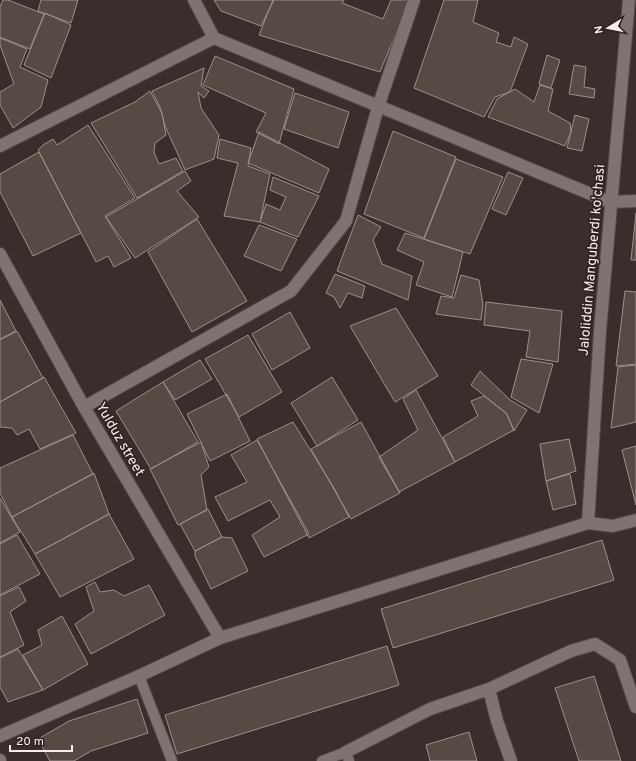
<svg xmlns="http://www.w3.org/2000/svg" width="636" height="761" viewBox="0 0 636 761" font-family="Overpass,sans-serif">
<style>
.building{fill:#554b44;stroke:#9c9088}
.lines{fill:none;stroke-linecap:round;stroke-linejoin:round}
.lane-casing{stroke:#544a49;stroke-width:12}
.street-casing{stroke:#544a49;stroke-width:14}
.secondary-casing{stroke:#544a49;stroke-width:14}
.lane{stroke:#807270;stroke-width:10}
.street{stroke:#807270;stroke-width:12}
.secondary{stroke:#807270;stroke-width:12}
.labels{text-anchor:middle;stroke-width:3.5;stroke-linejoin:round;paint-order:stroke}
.street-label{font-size:14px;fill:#f6eeed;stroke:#302422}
</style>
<rect width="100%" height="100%" fill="#3a2e2c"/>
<path class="building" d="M3,0h5l36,14 -14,35 -30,-12v-30z
M41,0h37l-7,23 -33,-12z
M214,0h60l-13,26 -40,-15z
M273,0h71l-2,3 41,16 8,-19h19l-30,72 -121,-37z
M444,0h34l-5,22 26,11 -3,9 15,5 3,-10 14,7 -18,48 -15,5 -11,20 -70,-29z
M45,13l26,12 -20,53 -27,-13z
M0,38l27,11 -7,18 28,13 -7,27 -28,21 -13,-23v-13l14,-8 -14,-39z
M547,55l13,5 -9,28 -12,-4z
M215,56l79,33 -15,55 -23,-12 10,-19 -63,-28z
M574,65l12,2 -2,20 11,2 -1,9 -25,-4z
M204,68l-3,18 8,5 -5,7 -6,-6 3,16 18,27 -5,24 -29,11 -20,-44 -5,-19 -8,-16z
M540,85l13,4 -5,22 22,12 1,9 -6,14 -77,-29 9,-18 18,-10 19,13z
M150,91l12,22 4,22 -11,8 -1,9 5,12 17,-6 7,13 -46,27 -46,-75 44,-21z
M295,93l54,19 -11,36 -54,-19z
M575,115l14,4 -7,32 -15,-3z
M88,125l47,73 -30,18 26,42 -17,9 -6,-11 -12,6 -58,-112 5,-5 10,-6 4,6z
M393,131l63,26 -32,81 -60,-24z
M259,132l70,37 -10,24 -71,-30z
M220,139l31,9 -3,18 22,8 -10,48 -36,-6 14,-53 -21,-5z
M39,152l42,81 -48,23 -33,-64v-18z
M456,159l47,18 -33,77 -46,-15z
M185,171l6,10 -14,10 22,26 -64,41 -29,-41z
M508,172l15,6 -17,37 -14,-6z
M273,177l46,19 -21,41 -38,-15 6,-18 14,6 6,-13 -16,-7z
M636,213v47h-5z
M358,215l23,12 -8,13 9,24 30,12 -4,24 -71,-29z
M197,219l50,82 -55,31 -44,-80z
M259,225l38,14 -16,32 -37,-15z
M405,233l58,19 -11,45 -36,-12 8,-23 -27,-12z
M335,274l30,12 -3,12 -14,-5 -8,15 -6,-11 -8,-4z
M461,275l18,5 4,25 -2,15 -45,-6 5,-18 13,2z
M625,291l11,1v72l-20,2z
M0,300l16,31 -16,8z
M486,302l76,9 -4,51 -32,-5 4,-26 -46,-6z
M396,308l42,68 -43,26 -45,-76z
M290,312l20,36 -38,22 -20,-36z
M17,331l26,47 -43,24v-62z
M248,335l34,57 -43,25 -34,-58z
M521,359l32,5 -14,49 -28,-16z
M200,360l12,19 -37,21 -12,-18z
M636,365v57l-25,6 7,-61z
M480,371l30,29 17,10 -13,21 -7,-17 -36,-29z
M44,377l32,56 -36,16 -11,-20 -12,6 -5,-7 -12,-1v-25z
M332,377l26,43 -41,26 -26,-43z
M163,382l35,60 -47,27 -35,-58z
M416,390l39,72 -56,30 -20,-35 39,-27 -15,-31z
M227,394l23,47 -40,20 -23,-47z
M484,396l22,17 8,17 -59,32 -12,-25 35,-21 -7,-15z
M293,422l41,66 15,29 -40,21 -52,-99z
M361,422l39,71 -49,26 -40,-70z
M73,435l20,39 -81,43 -12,-24v-25z
M569,439l7,32 -30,10 -6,-37z
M257,440l52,94 -45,23 -12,-22 28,-18 -10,-17 -42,21 -13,-24 32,-15 -16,-27z
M201,442l8,25 -8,8 6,35 -29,15 -28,-56z
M636,446v59l-14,-55z
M94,473l15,41 -74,40 -23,-37z
M570,474l6,30 -23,6 -7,-29z
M0,498l20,34 -20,11z
M208,509l14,28 -27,14 -15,-27z
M109,514l25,45 -74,38 -25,-43z
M17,535l23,39 -40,21v-51z
M222,537l10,1 16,33 -37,18 -16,-33v-5z
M602,540l12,40 -221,68 -12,-39z
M95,582l5,10 14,-2 10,6 25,-11 16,30 -74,39 -16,-30 19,-13 -8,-24z
M19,587l7,14 -16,11 14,33 -24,12v-61z
M62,616l26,48 -45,26 -20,-35 19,-10 -4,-15z
M387,646l12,39 -222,69 -12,-39z
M18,649l25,41 -35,12 -8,-15v-29z
M594,676l27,85h-42l-24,-73z
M137,699l11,34 -57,18 -17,10h-24l-12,-22 31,-18z
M469,732l8,29h-47l-4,-16z"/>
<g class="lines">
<defs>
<path id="lane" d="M139,676l33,85
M322,761l24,-9 3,9"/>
<path id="street" d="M194,0l20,38
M0,146l214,-108 396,164 26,-1
M0,254l84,153 136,231
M84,407l207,-116 55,-70 32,-114 36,-107
M588,523l12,-192 29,-331
M489,689l82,-38 24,-7 25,16 16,47
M0,736l139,-60 81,-38 368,-115 25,3 23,-6
M346,752l84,-43 59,-20 8,32 14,40"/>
<path id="secondary" d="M0,760v1"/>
</defs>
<use href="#lane" class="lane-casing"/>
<use href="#street" class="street-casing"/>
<use href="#secondary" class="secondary-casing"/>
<use href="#lane" class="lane"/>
<use href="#street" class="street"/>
<use href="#secondary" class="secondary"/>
</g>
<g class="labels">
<g class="street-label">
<text transform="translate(591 260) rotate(-85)" y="5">Jaloliddin Manguberdi ko'chasi</text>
<text transform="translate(121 439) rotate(60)" y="5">Yulduz street</text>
</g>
</g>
<g transform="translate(608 28) rotate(260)" stroke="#302422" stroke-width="3" paint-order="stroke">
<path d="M0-3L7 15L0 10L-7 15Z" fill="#f6eeed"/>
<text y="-6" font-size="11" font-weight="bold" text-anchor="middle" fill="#f6eeed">N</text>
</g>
<path d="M10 745v6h62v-6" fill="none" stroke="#f6eeed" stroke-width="2"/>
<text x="16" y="745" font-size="12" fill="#f6eeed" stroke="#302422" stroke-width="3" paint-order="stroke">20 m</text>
</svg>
